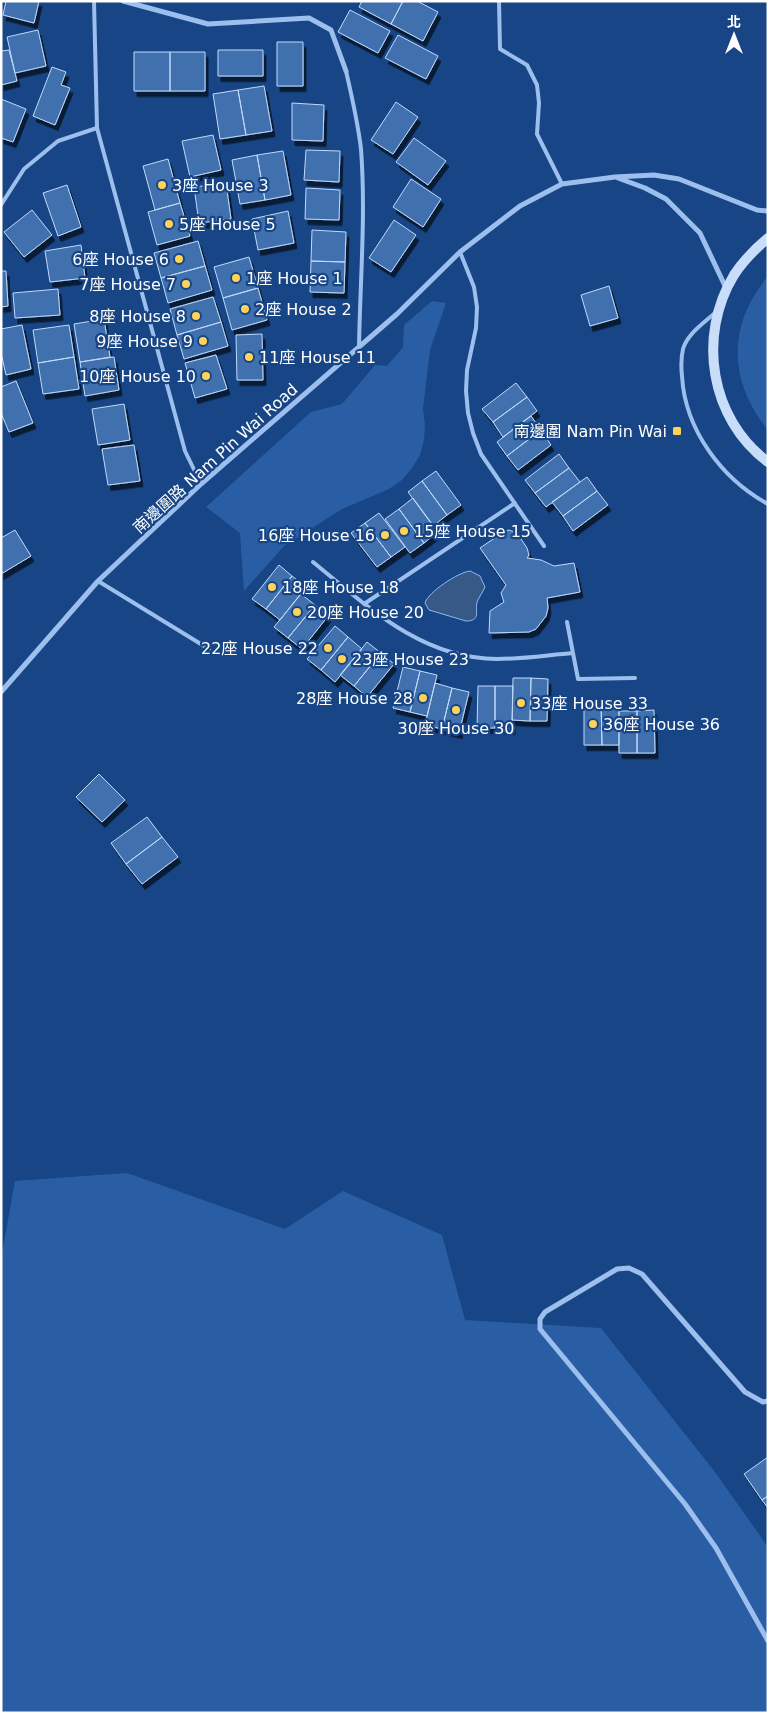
<svg xmlns="http://www.w3.org/2000/svg" width="769" height="1714" viewBox="0 0 769 1714" font-family="'DejaVu Sans','Noto Sans TC',sans-serif">
<style>
.green{fill:#2a5ea4}
.water{fill:#375988;stroke:#8ebaf0}
.building{fill:#3f6fae;stroke:#c1dafa;filter:url(#shadow)}
.lines{fill:none;stroke-linecap:round;stroke-linejoin:round}
.service{stroke:#9cbfed;stroke-width:4}
.minor{stroke:#9cbfed;stroke-width:5}
.secondary{stroke:#c8ddf9;stroke-width:10}
.poi-dot{fill:#ffd258;stroke:#174585;stroke-width:2}
.labels{text-anchor:middle;stroke-width:4.5;stroke-linejoin:round;paint-order:stroke}
.poi-label{font-size:16px;fill:#fff;stroke:#174585;text-anchor:start}
.street-label{font-size:16px;fill:#fff;stroke:#174585}
</style>
<defs>
<filter id="shadow"><feDropShadow dx="3" dy="5.5" stdDeviation="0" flood-color="#0009"/></filter>
</defs>
<rect width="100%" height="100%" fill="#174585"/>
<path class="green" d="M768,276v154c-40,-49 -41,-105 0,-154z
M432,301l14,2 -16,47 -7,59 2,16 -1,15 -4,15 -8,13 -10,12 -13,9 -47,20 -58,37 -40,45 -4,-58 -34,-26 105,-95 31,-8 33,-39 12,1 16,-19 1,-22z
M127,1173l158,56 58,-38 99,44 23,85 136,8 114,144 53,75v166h-767v-454l14,-78z"/>
<path class="water" d="M470,571l10,5 5,11c-2,5 -6,10 -8,15 -2,10 4,19 -11,19l-37,-11 -4,-7c3,-11 34,-31 45,-32z"/>
<path class="building" d="M6,1h33l-5,22 -31,-8z
M362,1h41l-12,23 -32,-17z
M403,1h14l21,11 -15,29 -32,-17z
M350,10l40,21 -12,22 -40,-21z
M38,30l8,36 -31,7 -8,-36z
M398,35l40,21 -12,23 -41,-21z
M277,42h26v44h-26z
M9,50l8,31 -16,4v-34z
M218,50h45v26h-45z
M134,52h36v39h-36z
M170,52h35v39h-35z
M52,67l14,5 -5,13 9,3 -15,37 -22,-9z
M264,86l8,45 -26,4 -8,-45z
M238,90l8,45 -26,4 -7,-45z
M1,99l25,10 -13,33 -12,-4z
M396,102l22,15 -25,37 -22,-14z
M292,103l32,2 -1,36 -31,-1z
M213,135l8,35 -31,7 -8,-36z
M414,138l32,23 -18,24 -32,-23z
M306,150l34,1 -1,31 -35,-2z
M283,151l8,44 -26,5 -8,-45z
M257,155l8,45 -25,4 -8,-44z
M168,159l12,44 -25,7 -12,-44z
M411,179l30,20 -18,28 -30,-20z
M226,183l5,36 -32,4 -5,-36z
M67,185l14,42 -23,9 -15,-43z
M306,188l34,2 -1,30 -34,-1z
M180,203l10,33 -33,9 -9,-33z
M32,210l20,25 -28,22 -20,-25z
M288,211l6,32 -36,7 -6,-31z
M394,220l22,15 -25,37 -22,-14z
M312,230l34,2 -1,30 -34,-1z
M198,241l7,25 -44,12 -7,-25z
M81,245l4,33 -35,4 -5,-31z
M249,257l9,31 -35,10 -9,-31z
M311,261l34,1 -1,31 -34,-1z
M205,266l7,24 -44,13 -7,-25z
M1,271h5l2,35 -7,1z
M609,286l9,32 -28,8 -9,-31z
M258,288l9,32 -35,10 -9,-32z
M58,289l2,26 -45,3 -2,-25z
M213,297l8,25 -44,13 -7,-26z
M104,319l6,38 -30,5 -6,-38z
M221,322l7,24 -44,13 -7,-24z
M22,325l9,44 -25,6 -5,-22v-24z
M69,325l5,32 -36,6 -5,-33z
M262,334l1,46h-26l-1,-45z
M216,355l11,34 -32,9 -10,-35z
M74,357l5,32 -36,5 -5,-31z
M114,357l5,33 -34,6 -5,-34z
M16,381l17,42 -24,9 -8,-19v-26z
M516,383l11,14 -34,25 -11,-13z
M527,397l10,14 -34,26 -10,-15z
M124,404l6,36 -32,5 -6,-36z
M531,416l10,14 -34,26 -10,-14z
M541,430l10,15 -33,25 -11,-14z
M134,445l6,36 -32,4 -6,-36z
M559,454l10,14 -34,25 -10,-13z
M569,468l11,14 -34,25 -11,-14z
M436,471l25,34 -14,10 -25,-34z
M587,477l10,14 -34,25 -11,-14z
M422,481l25,34 -14,11 -25,-34z
M597,491l11,14 -35,26 -10,-15z
M413,498l25,34 -14,11 -25,-34z
M399,509l25,34 -14,10 -25,-34z
M379,513l26,34 -14,10 -26,-34z
M365,523l26,34 -14,10 -26,-34z
M15,530l16,26 -30,18v-36z
M509,530l8,3 10,15 2,7 -2,3 14,2 13,6 20,-3 6,29 -33,6 1,10 -2,8 -10,13 -7,3 -40,1 1,-22 14,-9 -3,-9 5,-8 -26,-37 25,-17z
M279,565l13,11 -26,33 -14,-10z
M292,576l14,11 -26,33 -14,-11z
M301,594l14,11 -27,33 -14,-11z
M315,605l13,11 -26,33 -14,-11z
M335,626l13,11 -27,33 -14,-11z
M348,637l14,12 -27,33 -14,-12z
M367,642l14,11 -27,33 -14,-11z
M381,653l13,11 -27,33 -13,-11z
M403,667l17,4 -10,41 -17,-4z
M420,671l17,4 -10,41 -17,-4z
M513,678h18l-1,43 -18,-1z
M531,678l17,1 -1,42h-17z
M435,683l17,5 -10,41 -17,-4z
M478,686h17v42h-18z
M495,686h18l-1,43 -17,-1z
M452,688l17,4 -10,41 -17,-4z
M601,702h18v43h-17z
M601,702l1,43h-18v-42z
M654,710l1,43h-18v-42z
M619,711h18v42h-18z
M99,774l26,26 -23,22 -26,-25z
M147,817l15,20 -36,27 -15,-21z
M162,837l16,20 -36,27 -16,-20z
M768,1457v39l-6,4 -18,-26z
M768,1496v12l-6,-8z"/>
<g class="lines">
<path class="service" d="M94,1l3,127 88,323 16,33
M499,1l1,48 27,16 10,20 2,18 -2,31 25,50
M346,71c6,26 12,52 15,78 5,66 -1,133 -2,198
M1,205l23,-36 34,-28 39,-13
M460,252l14,35 3,20 -1,21 -9,42 -1,21 2,22 5,20 8,21 63,92
M716,312c-12,11 -29,22 -33,37 -2,9 -2,18 -1,27 3,54 40,103 86,128
M313,562c55,45 109,97 184,97 25,0 51,-4 76,-6
M98,581l111,68
M364,604l151,-101
M567,622l11,57 57,-1"/>
<path class="minor" d="M123,1l85,23 101,-6 22,12 15,41
M618,178l27,10 21,11 34,34 26,55
M1,692l97,-111 103,-97 196,-170 63,-62 60,-46 42,-22 53,-7 39,-2 25,4 78,31 11,1
M768,1401l-5,1 -18,-10 -103,-118 -13,-6 -12,1 -72,43 -5,7v10l145,175 31,44 52,93"/>
<path class="secondary" d="M768,238c-13,11 -25,23 -34,37 -37,61 -24,144 34,187"/>
</g>
<g class="poi-dot">
<circle cx="162" cy="185" r="5"/>
<circle cx="169" cy="224" r="5"/>
<circle cx="179" cy="259" r="5"/>
<circle cx="236" cy="278" r="5"/>
<circle cx="186" cy="284" r="5"/>
<circle cx="245" cy="309" r="5"/>
<circle cx="196" cy="316" r="5"/>
<circle cx="203" cy="341" r="5"/>
<circle cx="249" cy="357" r="5"/>
<circle cx="206" cy="376" r="5"/>
<rect x="672" y="426" width="10" height="10" rx="2.5"/>
<circle cx="404" cy="531" r="5"/>
<circle cx="385" cy="535" r="5"/>
<circle cx="272" cy="587" r="5"/>
<circle cx="297" cy="612" r="5"/>
<circle cx="328" cy="648" r="5"/>
<circle cx="342" cy="659" r="5"/>
<circle cx="423" cy="698" r="5"/>
<circle cx="521" cy="703" r="5"/>
<circle cx="456" cy="710" r="5"/>
<circle cx="593" cy="724" r="5"/>
</g>
<g class="labels">
<g class="poi-label">
<text x="172" y="191">3座 House 3</text>
<text x="179" y="230">5座 House 5</text>
<text x="169" y="265" text-anchor="end">6座 House 6</text>
<text x="246" y="284">1座 House 1</text>
<text x="176" y="290" text-anchor="end">7座 House 7</text>
<text x="255" y="315">2座 House 2</text>
<text x="186" y="322" text-anchor="end">8座 House 8</text>
<text x="193" y="347" text-anchor="end">9座 House 9</text>
<text x="259" y="363">11座 House 11</text>
<text x="196" y="382" text-anchor="end">10座 House 10</text>
<text x="667" y="437" text-anchor="end">南邊圍 Nam Pin Wai</text>
<text x="414" y="537">15座 House 15</text>
<text x="375" y="541" text-anchor="end">16座 House 16</text>
<text x="282" y="593">18座 House 18</text>
<text x="307" y="618">20座 House 20</text>
<text x="318" y="654" text-anchor="end">22座 House 22</text>
<text x="352" y="665">23座 House 23</text>
<text x="413" y="704" text-anchor="end">28座 House 28</text>
<text x="531" y="709">33座 House 33</text>
<text x="603" y="730">36座 House 36</text>
<text x="456" y="734" text-anchor="middle">30座 House 30</text>
</g>
<g class="street-label">
<text transform="translate(215 458) rotate(-42)" y="6">南邊圍路 Nam Pin Wai Road</text>
</g>
</g>
<rect width="769" height="1714" fill="none" stroke="#ffffff" stroke-width="5"/>
<g transform="translate(734 35)" stroke="#174585" stroke-width="4" paint-order="stroke">
<path d="M0-4L9 19L0 12L-9 19Z" fill="#ffffff"/>
<text y="-8" font-size="14" font-weight="bold" text-anchor="middle" fill="#ffffff">北</text>
</g>
</svg>
